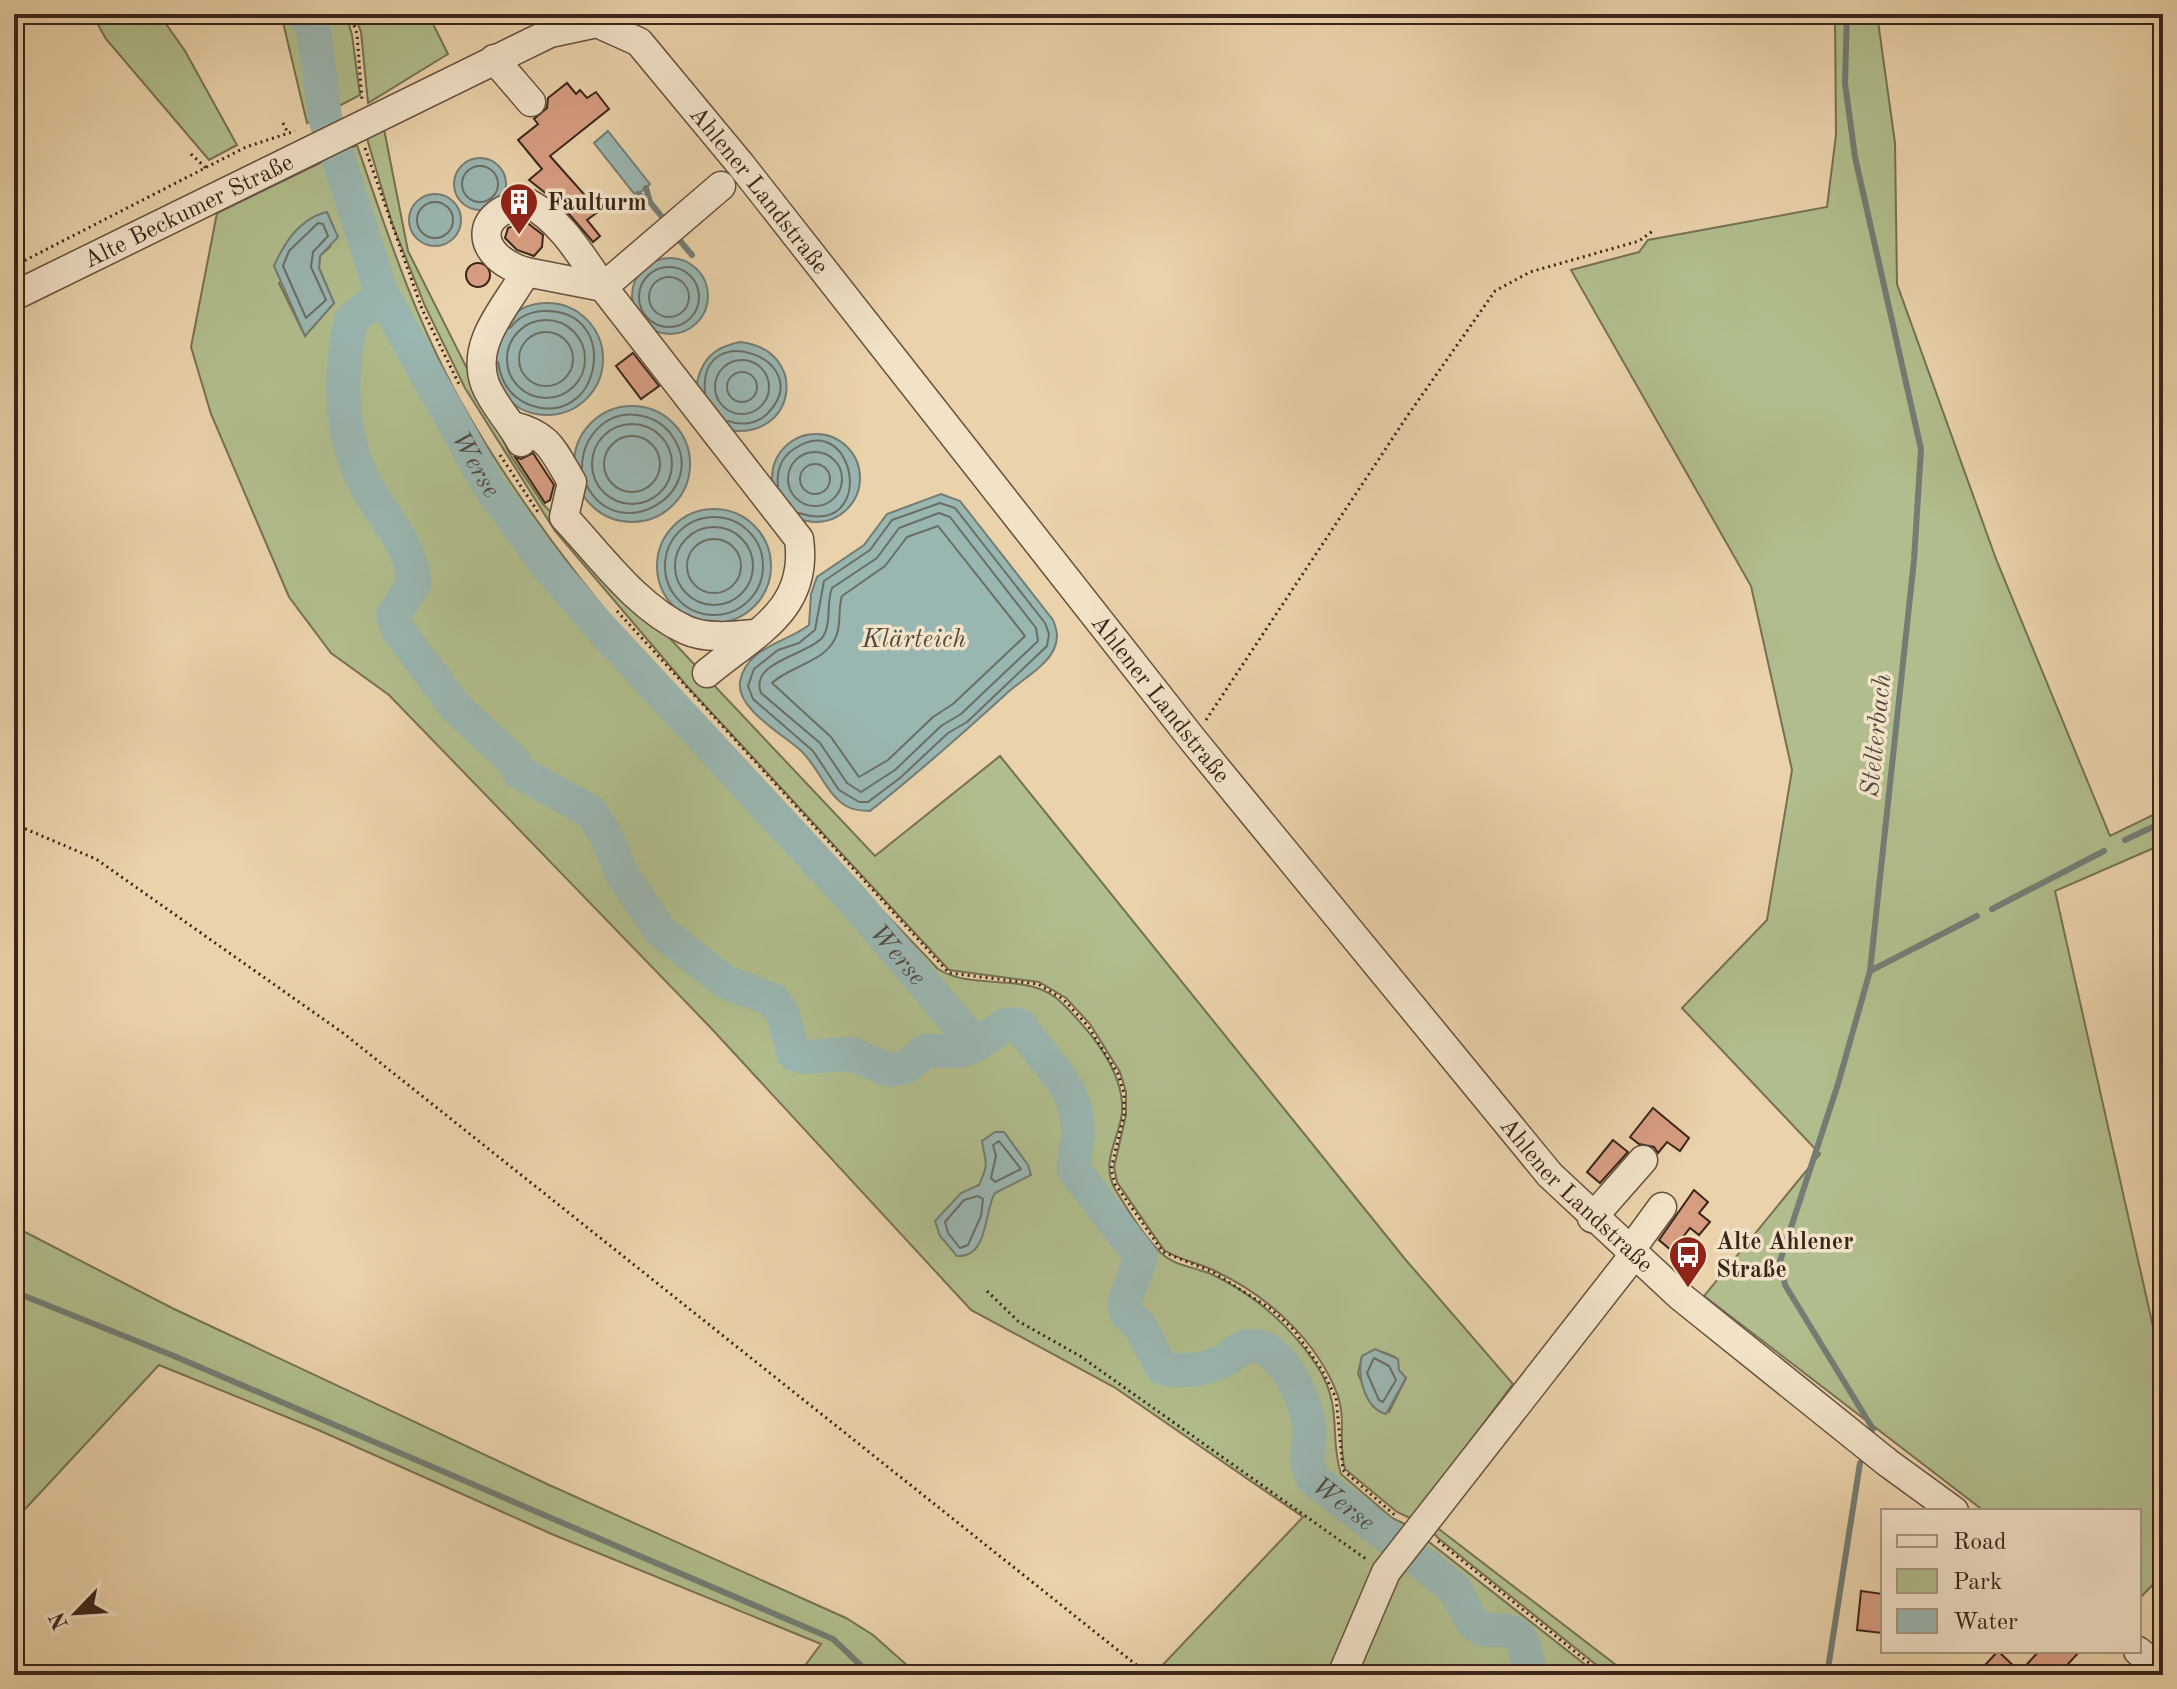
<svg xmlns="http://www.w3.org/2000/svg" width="2177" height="1689" viewBox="0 0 2177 1689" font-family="'Old Standard TT',serif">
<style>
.green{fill:#b1bd8c;stroke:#767153;stroke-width:2;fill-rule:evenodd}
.water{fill:#9ab6b1;stroke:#747c75;stroke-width:2}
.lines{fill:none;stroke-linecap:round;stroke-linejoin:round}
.shore{stroke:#6a6e66;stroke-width:2}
.stream{stroke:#747c75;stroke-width:6}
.river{stroke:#9ab6b1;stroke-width:34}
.building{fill:#d79d81;stroke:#3a251a;stroke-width:2}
.minor-casing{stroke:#66503e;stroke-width:31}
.path{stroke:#3a251a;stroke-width:3;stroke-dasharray:2 4;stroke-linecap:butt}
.minor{stroke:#f1e2c8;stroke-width:28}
.labels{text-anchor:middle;stroke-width:7;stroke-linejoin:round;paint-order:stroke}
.street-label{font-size:24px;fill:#3a251a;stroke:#f1e2c8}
.poi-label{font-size:24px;font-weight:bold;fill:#3a251a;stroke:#f1e2c8;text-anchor:start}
.water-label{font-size:26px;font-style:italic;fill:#524940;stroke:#f1e2c8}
</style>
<rect width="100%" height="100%" fill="#ead2aa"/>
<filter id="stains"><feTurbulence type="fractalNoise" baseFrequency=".0025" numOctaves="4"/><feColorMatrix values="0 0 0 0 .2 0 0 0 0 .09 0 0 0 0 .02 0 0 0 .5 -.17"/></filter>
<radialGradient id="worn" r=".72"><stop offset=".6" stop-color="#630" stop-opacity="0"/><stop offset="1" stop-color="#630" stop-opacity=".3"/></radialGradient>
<path class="green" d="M92,14h67l26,37 52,94 -28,15 -103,-121z
M281,14h65l6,21 8,60 -53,28z
M354,14h74l20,40 -80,49 -7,-71z
M1835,14h42l18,129 2,141 99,275 114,277 53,-26v34l-108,47 108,480v203l-24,25v-88h-155l-280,-215 116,-142 -138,-146 85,-88 25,-150 -41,-184 -180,-316 68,-18 9,-12 179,-33 9,-72z
M384,129l24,122 103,205 33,49 331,351 125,-100 405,503 108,125 -101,135 -15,-7 -52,-43c-7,-23 1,-49 -7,-73 -21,-56 -70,-100 -123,-125 -17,-9 -35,-10 -51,-21l-47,-68 -3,-15 12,-52v-23l-6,-20 -30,-48 -24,-26 -27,-16 -90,-12 -262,-284 -132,-155 -90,-143 -40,-82 -33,-83 -24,-81 -1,-8zM1383,1352l12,5 3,13 8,8 -17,34 -17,-8 -14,-30 4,-18z
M357,145c30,88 59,176 104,257 121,215 310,389 477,567 39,24 91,0 125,35 28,28 62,68 59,109 -3,26 -22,50 -7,76 13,21 29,48 46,64 14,13 33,14 50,21 44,20 83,55 108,95 24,40 10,68 22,105l51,44 15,7 -71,150 -181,-2 148,-156 -189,-130 -143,-77 -261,-283 -321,-332 -58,-42 -42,-56 -78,-183 -20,-67 26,-134zM331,246l-11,10 -1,12 15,35 -29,33 -26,-53z
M23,1231l149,77 375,176 299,134 27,17 45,40h-120l23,-31 -267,-109 -238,-106 -157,-64 -145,156v-241z
M1435,1526l194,149h-20l-171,-137 -7,-8z
M1424,1538l168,132 5,5h-109l-5,-5 -3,5h-128l38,-86z"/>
<path class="water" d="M608,131l42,53 -14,12 -42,-53z
M454 184a26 26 0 1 1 52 0a26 26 0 1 1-52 0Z
M409 220a26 26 0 1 1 52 0a26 26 0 1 1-52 0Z
M327,212l11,25 -18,19 -1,12 15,35 -29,33 -31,-70c10,-23 26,-48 53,-54z
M632 296a38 38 0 1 1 76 0a38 38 0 1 1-76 0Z
M491 359a56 56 0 1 1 112 0a56 56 0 1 1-112 0Z
M740,342c70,8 57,99 -12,88l-32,-42c4,-27 17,-41 44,-46z
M574 464a58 58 0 1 1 116 0a58 58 0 1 1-116 0Z
M772 478a44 44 0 1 1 88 0a44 44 0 1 1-88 0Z
M941,494l19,7 93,119c4,10 6,18 1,29 -7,17 -36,33 -49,46 -44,40 -88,79 -135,116 -8,0 -17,-1 -24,-5 -21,-13 -28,-41 -47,-57 -17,-15 -63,-41 -59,-67 6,-35 46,-39 69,-57l2,-31 6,-17 47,-32 23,-31z
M657 566a57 57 0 1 1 114 0a57 57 0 1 1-114 0Z
M995,1132h9l24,33 3,10 -36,18c-11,17 -6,65 -38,63l-17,-20 -5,-15 26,-28 18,-8c11,-24 6,-22 3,-44z
M1375,1349l23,10 1,11 7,8 -20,36c-22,-6 -29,-39 -24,-58z"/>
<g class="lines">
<path class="shore" d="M462 184a18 18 0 1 1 36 0a18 18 0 1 1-36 0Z
M417 220a18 18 0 1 1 36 0a18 18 0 1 1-36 0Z
M318,223l5,1 5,12 -15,16 -2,15 15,33 -20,18 -23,-52 6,-15z
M639 297a30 30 0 1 1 60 0a30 30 0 1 1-60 0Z
M649 297a20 20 0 1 1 40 0a20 20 0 1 1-40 0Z
M507 359a39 39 0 1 1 78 0a39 39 0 1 1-78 0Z
M519 359a27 27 0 1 1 54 0a27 27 0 1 1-54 0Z
M715 387a27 27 0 1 1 54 0a27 27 0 1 1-54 0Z
M498,362c3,20 13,36 32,43 70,25 92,-92 18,-94 -15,-1 -29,5 -38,17
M727 387a15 15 0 1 1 30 0a15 15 0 1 1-30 0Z
M705,392c-7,-76 114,-32 63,21 -11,11 -26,13 -40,8
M592 464a40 40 0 1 1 80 0a40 40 0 1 1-80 0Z
M604 464a28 28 0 1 1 56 0a28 28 0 1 1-56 0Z
M788 479a27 27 0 1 1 54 0a27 27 0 1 1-54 0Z
M800 479a15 15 0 1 1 30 0a15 15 0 1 1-30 0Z
M582,468c0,-31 24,-57 55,-53 15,2 28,10 36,22 37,56 -54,110 -86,49
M778,486c-2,-14 3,-29 16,-37 62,-42 84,90 5,64
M940,503l15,5 90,115 4,11 -2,12 -80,76 -19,11 -48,45 -32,24h-9l-20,-12 -26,-39 -60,-52 -5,-13 6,-17 24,-19 21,-7 16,-13 9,-49 46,-31 22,-30z
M939,513l11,4 86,111 2,13 -77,73 -20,12 -46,44 -34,22 -14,-9 -27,-40 -59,-50c-12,-31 46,-38 61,-55 10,-13 4,-35 10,-50l45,-30 22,-30z
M665 566a49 49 0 1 1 98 0a49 49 0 1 1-98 0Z
M938,526l87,110 -72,68 -20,13 -45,43 -29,17 -28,-40 -59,-54c19,-18 56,-21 65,-49 4,-12 1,-26 5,-38l43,-30 22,-29z
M675 566a39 39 0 1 1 78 0a39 39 0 1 1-78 0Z
M687 566a27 27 0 1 1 54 0a27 27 0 1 1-54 0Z
M999,1141l22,28 -26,13 -4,-4 5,-22 -3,-11z
M978,1196l5,3 -2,17 -13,29 -8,3 -12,-15 -3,-11 19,-22z
M1374,1358l15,8 7,14 -13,22 -4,-2 -12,-27z"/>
<path class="stream" d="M1847,14l-2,69 10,74 66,292 -7,111 -44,411 -32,113 -58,177 5,24 88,144
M646,188l4,14 12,15
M638,194l12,8
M676,236l16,19
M2125,840l38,-18
M1992,909l112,-58
M1870,971l107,-55
M17,1293l157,63 659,283 38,36
M1827,1675l33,-212"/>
<g class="river">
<path id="s1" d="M305,14l9,18 11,86 57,176 107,192 55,76 54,63 253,273 125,147 31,-21 14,2c23,39 57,56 57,107 0,13 -6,24 -4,37l67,87 -17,46 2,10 14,13 22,42c19,5 43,1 61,-7 12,-6 16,-17 32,-15 28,2 51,55 54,79 3,21 -8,33 4,54l141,109 17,32 10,9c9,2 19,0 27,2 23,5 14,30 26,44"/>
<path d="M382,294l-31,26c-12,56 -12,117 17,169 21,36 39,50 47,93l-22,33 6,16 57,77 58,53 5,11 72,40 15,23 17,41 37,55 65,51 48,18 9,12 12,42 11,3 46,-3 38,16 17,-3 19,-16h34l17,-6"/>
</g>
</g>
<path class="building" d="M567,83l9,11 4,-4 7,8 9,-6 13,17 -59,47 49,55 -12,9 13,16 -7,6 -30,-35 -34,-27 13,-11 -24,-29 20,-16 -4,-5 13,-11 1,-10z
M525,221l18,14 -1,12 -8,9 -17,-6 -12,-12 3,-10z
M466 275a12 12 0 1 1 24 0a12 12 0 1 1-24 0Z
M633,353l26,33 -18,13 -25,-33z
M533,453l21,32 -4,15 -5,3 -30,-46 6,2z
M1653,1108l36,30 -9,13 -13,-9 -9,11 -4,-6 -15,-3 -9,-7z
M1613,1140l15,12 -28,31 -13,-11z
M1694,1190l14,12 -9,11 11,9 -11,13 -9,-7 -18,23 -13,-11z
M1861,1591l22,3 -1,39 -25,-3z
M1998,1651l22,21 19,-21h41l-22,24h-82z"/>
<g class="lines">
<defs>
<g id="minor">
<path d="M494,59l37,43"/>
<path d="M526,272c-51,-15 -55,-61 2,-69 34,18 53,53 75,84"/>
<path id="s2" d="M14,296l536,-263 47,-10 42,19 102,123 452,575 357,435 130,121 208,167 66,48"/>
<path d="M513,426c37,9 40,25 59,56l-8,35c36,38 73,91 122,113 20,9 47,6 68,4"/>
<path d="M521,442c-10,-20 -28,-37 -36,-58 -15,-42 22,-78 41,-112l77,15"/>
<path d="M707,673c48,-40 102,-63 92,-134l-196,-252 118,-101"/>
<path d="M1592,1218l51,-58"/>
<path d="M1629,1252l33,-45"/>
<path d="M2138,1651l25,20"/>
<path d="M1342,1675l44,-103 247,-316"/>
</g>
</defs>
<use href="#minor" class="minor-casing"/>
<path class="path" d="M350,14l7,20 5,67
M283,123l5,10
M365,148l57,161 38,77
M191,154l16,15
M14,266l232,-119 49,-16
M500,455l40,60
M617,611l332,362 89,11 25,15 25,27 30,48 6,19v22l-13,54 4,15 48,68 50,20 58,37 23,21 28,40 14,28 7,72 54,47
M1206,720l202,-305 87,-124 35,-19 109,-31 15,-11
M14,824l82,35 247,174 806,642
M987,1291l31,30 62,35 286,203
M1438,1541l166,134"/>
<use href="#minor" class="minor"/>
</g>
<defs>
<symbol id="building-pin" viewBox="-11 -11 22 30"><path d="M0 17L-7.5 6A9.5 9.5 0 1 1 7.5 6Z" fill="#8f2418" stroke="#f1e2c8"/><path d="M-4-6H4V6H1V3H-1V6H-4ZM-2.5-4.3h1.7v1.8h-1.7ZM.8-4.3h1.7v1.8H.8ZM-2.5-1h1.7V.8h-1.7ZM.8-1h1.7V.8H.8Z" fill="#fff"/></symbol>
<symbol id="bus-pin" viewBox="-11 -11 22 30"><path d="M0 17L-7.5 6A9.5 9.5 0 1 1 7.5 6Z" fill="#8f2418" stroke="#f1e2c8"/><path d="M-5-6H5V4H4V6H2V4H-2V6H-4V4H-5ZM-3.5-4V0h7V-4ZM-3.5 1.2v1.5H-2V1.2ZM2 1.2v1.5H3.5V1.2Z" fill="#fff"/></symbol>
</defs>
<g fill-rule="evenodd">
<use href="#building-pin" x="497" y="180" width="44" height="60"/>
<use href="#bus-pin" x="1666" y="1233" width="44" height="60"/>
</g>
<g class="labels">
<g class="street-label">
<text dy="8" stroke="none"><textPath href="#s2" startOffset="882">Ahlener Landstraße</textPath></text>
<text dy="8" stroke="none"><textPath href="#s2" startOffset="194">Alte Beckumer Straße</textPath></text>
<text dy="8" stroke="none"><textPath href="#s2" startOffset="1530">Ahlener Landstraße</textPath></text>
<text dy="8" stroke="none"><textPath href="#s2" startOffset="2178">Ahlener Landstraße</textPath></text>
</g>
<g class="poi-label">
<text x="547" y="210">Faulturm</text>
<text x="1716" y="1249">Alte Ahlener<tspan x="1716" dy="28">Straße</tspan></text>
</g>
<g class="water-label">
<text dy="9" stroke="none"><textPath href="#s1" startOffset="486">Werse</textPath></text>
<text x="914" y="647">Klärteich</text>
<text transform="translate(1875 735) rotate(-84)" y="9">Stelterbach</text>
<text dy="9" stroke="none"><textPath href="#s1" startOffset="1134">Werse</textPath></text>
<text dy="9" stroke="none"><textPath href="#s1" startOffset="1996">Werse</textPath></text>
</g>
</g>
<rect width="2177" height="1689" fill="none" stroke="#ead2aa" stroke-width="48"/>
<rect x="16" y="16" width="2145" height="1657" fill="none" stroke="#3a251a" stroke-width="4"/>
<rect x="24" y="24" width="2129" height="1641" fill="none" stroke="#3a251a" stroke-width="2"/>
<rect x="1881" y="1509" width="260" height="144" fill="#f1e2c8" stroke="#a89682" stroke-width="2"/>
<rect x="1897" y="1535" width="40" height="12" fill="#f1e2c8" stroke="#a89682" stroke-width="2"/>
<text x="1953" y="1549" font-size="24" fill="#3a251a">Road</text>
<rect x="1897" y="1569" width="40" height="24" fill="#b1bd8c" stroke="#a89682" stroke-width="2"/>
<text x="1953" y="1589" font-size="24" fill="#3a251a">Park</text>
<rect x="1897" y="1609" width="40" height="24" fill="#9ab6b1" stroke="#a89682" stroke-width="2"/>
<text x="1953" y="1629" font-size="24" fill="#3a251a">Water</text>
<g transform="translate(76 1613) rotate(245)" stroke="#f1e2c8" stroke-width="6" paint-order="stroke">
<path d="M0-6L14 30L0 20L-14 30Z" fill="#3a251a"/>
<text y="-12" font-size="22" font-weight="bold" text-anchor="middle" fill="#3a251a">N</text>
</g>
<rect width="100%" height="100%" filter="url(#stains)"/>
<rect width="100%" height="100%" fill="url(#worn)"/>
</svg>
